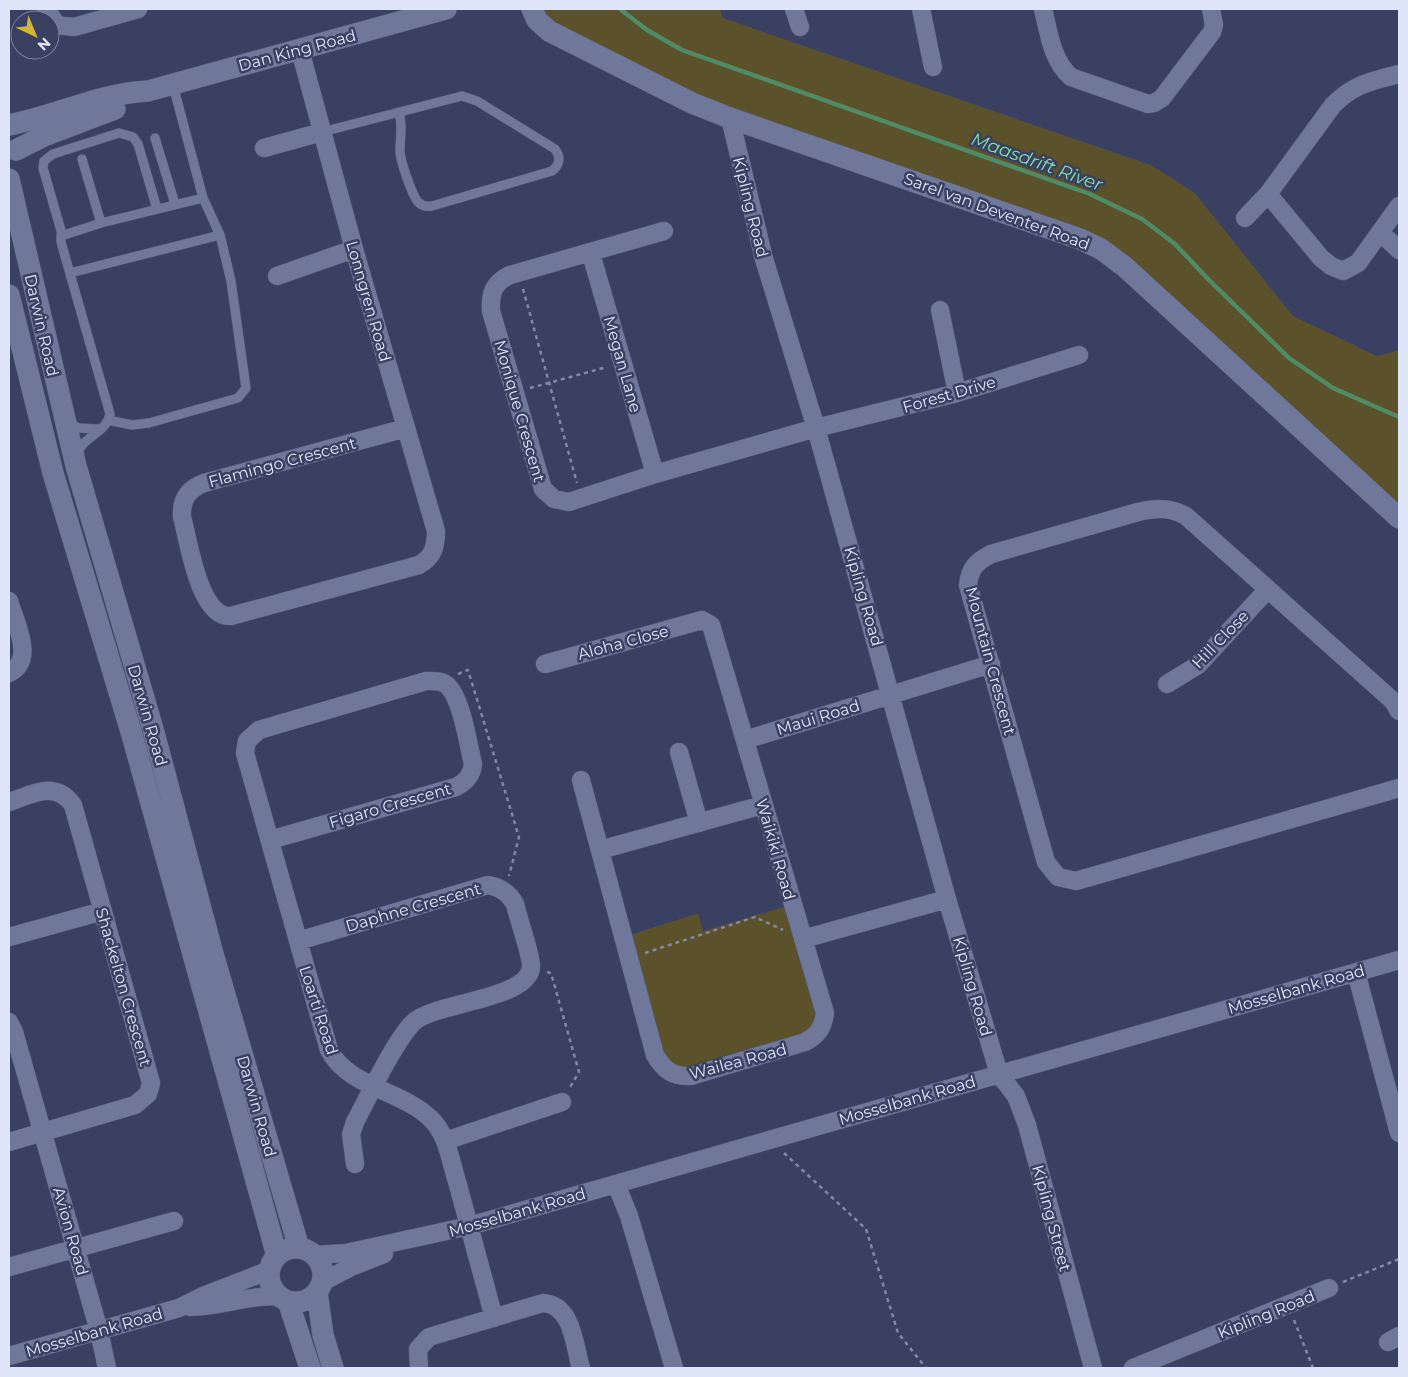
<svg xmlns="http://www.w3.org/2000/svg" width="1408" height="1377" viewBox="0 0 1408 1377" font-family="Montserrat,sans-serif">
<style>
.green{fill:#5b512b}
.lines{fill:none;stroke-linecap:round;stroke-linejoin:round}
.stream{stroke:#4f8c65;stroke-width:4.5}
.service-casing{stroke:#565b77;stroke-width:10}
.minor-casing{stroke:#565b77;stroke-width:19}
.tertiary-casing{stroke:#565b77;stroke-width:22}
.path{stroke:#8289a4;stroke-width:2.5;stroke-dasharray:4 4;stroke-linecap:butt}
.service{stroke:#6f779b;stroke-width:9}
.minor{stroke:#6f779b;stroke-width:18}
.tertiary{stroke:#6f779b;stroke-width:21}
.labels{text-anchor:middle;stroke-width:5;stroke-linejoin:round;paint-order:stroke}
.street-label{font-size:16px;fill:#dfe5f9;stroke:#394061}
.water-label{font-size:18px;font-style:italic;fill:#86dfa6;stroke:#394061}
</style>
<rect width="100%" height="100%" fill="#394061"/>
<path class="green" d="M541,9h179l3,9 428,147 44,28 98,123 84,40 22,-6v155l-268,-245 -419,-158 -159,-79z
M787,906l30,109 -6,13 -8,5 -118,34 -13,-3 -9,-9 -31,-119 1,-2 65,-21 5,18z"/>
<g class="lines">
<path class="stream" d="M620,9l27,21 35,20 408,144 52,25 33,25 33,35 81,79 44,30 66,29"/>
<defs>
<path id="service" d="M322,132l140,-36 15,5 78,48c6,8 5,16 -3,22l-120,35c-6,1 -10,0 -14,-4 -6,-7 -18,-42 -18,-51 0,-14 3,-25 -1,-39
M155,138l20,66
M82,159l19,64
M62,234l-19,-66 1,-7 9,-7 66,-21 14,4 5,7 19,65
M70,273l150,-38
M108,420l24,5 17,-2 89,-25 8,-10 -15,-107 -11,-46 -17,-37 -30,-113
M70,423l8,5 22,1
M77,455c4,-18 30,-22 33,-41l-49,-172v-6l40,-13 102,-25"/>
<path id="minor" d="M46,9l11,16 17,2 64,-18
M794,9l6,18
M921,9l12,58
M1043,9c6,24 9,52 28,68l77,27 6,-1 8,-5 50,-66 2,-7 -3,-16
M300,50l54,199 82,282c0,16 -3,26 -17,34l-188,51c-32,2 -42,-74 -49,-99 -1,-17 6,-28 22,-34l202,-55
M730,118l34,141 52,169 131,471 52,175 17,22 11,29 66,243
M264,148l58,-16
M1268,194l53,64 10,8 12,5 15,-8 41,-57
M1245,218l23,-24 65,-89c21,-21 38,-24 66,-31
M664,231l-154,44c-17,8 -20,19 -19,36l52,178 11,10 15,3 86,-28 161,-46 141,-35 122,-38
M1380,232l19,18
M591,254l64,220
M277,276l77,-27
M940,310l17,83
M9,601c6,21 27,60 0,72
M545,664l157,-44 9,5 114,388c-2,15 -7,22 -20,29l-114,34c-18,1 -27,-6 -36,-21l-74,-275
M1167,684l31,-19 70,-76
M1399,711l-6,-10 -207,-185c-16,-9 -30,-8 -48,-4l-147,42c-15,8 -21,14 -23,31l78,277 12,15 18,4 323,-93
M745,740l246,-76
M679,752l20,71
M9,802c24,-8 46,-22 64,3l78,278 -3,11 -13,11 -126,37
M270,840l186,-53c10,-5 16,-12 17,-23 -5,-20 -11,-64 -25,-78 -6,-6 -14,-5 -22,-5l-167,49 -12,11 -2,12 84,297c20,38 73,40 102,69 17,16 20,45 27,66 12,44 24,88 36,133
M600,850l163,-45
M9,937l94,-26
M803,939l144,-40
M298,941l190,-56c12,2 21,8 27,19 3,14 16,50 16,62 0,33 -93,36 -116,55 -18,15 -47,77 -60,101l-4,12 4,30
M1356,972l43,161
M9,1022l5,10 85,299 8,37
M445,1141l117,-39
M616,1184l13,32 45,152
M314,1255l32,-2 123,-27 930,-266
M9,1267l165,-46
M322,1282l29,-15 33,-13
M190,1307c30,0 58,-12 89,-11
M1388,1342l11,-6
M9,1356l170,-48 24,-12 67,-26
M419,1368l-1,-19 11,-12 114,-34c30,2 31,42 38,65
M1133,1368l196,-80"/>
<path id="tertiary" d="M532,9l5,11 12,11 143,72 38,15 350,121 21,10 24,18 274,251
M9,125c47,-9 92,-32 139,-34l298,-82
M16,150l28,-14 71,-27
M9,179l67,287 77,263 60,225 86,294
M9,295l44,178 79,262 145,521
M269 1275a27 27 0 1 1 54 0a27 27 0 1 1-54 0Z
M317,1292l6,43 10,33
M288,1301l22,67"/>
</defs>
<use href="#service" class="service-casing"/>
<use href="#minor" class="minor-casing"/>
<use href="#tertiary" class="tertiary-casing"/>
<path class="path" d="M523,289l54,194
M530,388l77,-21
M458,674l10,-4 51,167 -10,39
M645,953l110,-36 28,13
M547,972l4,1 28,99 -10,17
M784,1153l82,76 32,104 28,35
M1343,1282l56,-23
M1294,1320l19,48"/>
<use href="#service" class="service"/>
<use href="#minor" class="minor"/>
<use href="#tertiary" class="tertiary"/>
</g>
<g class="labels">
<g class="street-label">
<text transform="translate(297 50) rotate(-15)" y="6">Dan King Road</text>
<text transform="translate(751 207) rotate(76)" y="6">Kipling Road</text>
<text transform="translate(997 211) rotate(20)" y="6">Sarel van Deventer Road</text>
<text transform="translate(369 301) rotate(74)" y="6">Lonngren Road</text>
<text transform="translate(42 325) rotate(77)" y="6">Darwin Road</text>
<text transform="translate(623 364) rotate(74)" y="6">Megan Lane</text>
<text transform="translate(949 394) rotate(-16)" y="6">Forest Drive</text>
<text transform="translate(520 411) rotate(74)" y="6">Monique Crescent</text>
<text transform="translate(282 462) rotate(-15)" y="6">Flamingo Crescent</text>
<text transform="translate(864 596) rotate(74)" y="6">Kipling Road</text>
<text transform="translate(1220 639) rotate(-46)" y="6">Hill Close</text>
<text transform="translate(623 642) rotate(-15)" y="6">Aloha Close</text>
<text transform="translate(991 661) rotate(75)" y="6">Mountain Crescent</text>
<text transform="translate(148 715) rotate(74)" y="6">Darwin Road</text>
<text transform="translate(818 717) rotate(-17)" y="6">Maui Road</text>
<text transform="translate(390 805) rotate(-16)" y="6">Figaro Crescent</text>
<text transform="translate(776 849) rotate(74)" y="6">Waikiki Road</text>
<text transform="translate(413 907) rotate(-16)" y="6">Daphne Crescent</text>
<text transform="translate(973 986) rotate(74)" y="6">Kipling Road</text>
<text transform="translate(124 987) rotate(74)" y="6">Shackelton Crescent</text>
<text transform="translate(1296 989) rotate(-16)" y="6">Mosselbank Road</text>
<text transform="translate(319 1010) rotate(72)" y="6">Loarti Road</text>
<text transform="translate(738 1061) rotate(-15)" y="6">Wailea Road</text>
<text transform="translate(907 1100) rotate(-16)" y="6">Mosselbank Road</text>
<text transform="translate(257 1106) rotate(74)" y="6">Darwin Road</text>
<text transform="translate(517 1212) rotate(-16)" y="6">Mosselbank Road</text>
<text transform="translate(1052 1218) rotate(75)" y="6">Kipling Street</text>
<text transform="translate(71 1231) rotate(74)" y="6">Avion Road</text>
<text transform="translate(1266 1314) rotate(-22)" y="6">Kipling Road</text>
<text transform="translate(94 1332) rotate(-16)" y="6">Mosselbank Road</text>
</g>
<g class="water-label">
<text transform="translate(1037 162) rotate(20)" y="6">Maasdrift River</text>
</g>
</g>
<rect width="1408" height="1377" fill="none" stroke="#dfe5f9" stroke-width="20"/>
<g transform="translate(35 35) rotate(136)"><circle r="24" fill="#394061" stroke="#7b829e"/>
<path d="M0-4L9 19L0 12L-9 19Z" fill="#d5b535"/>
<text y="-8" font-size="14" font-weight="bold" text-anchor="middle" fill="#dfe5f9">N</text>
</g>
</svg>
